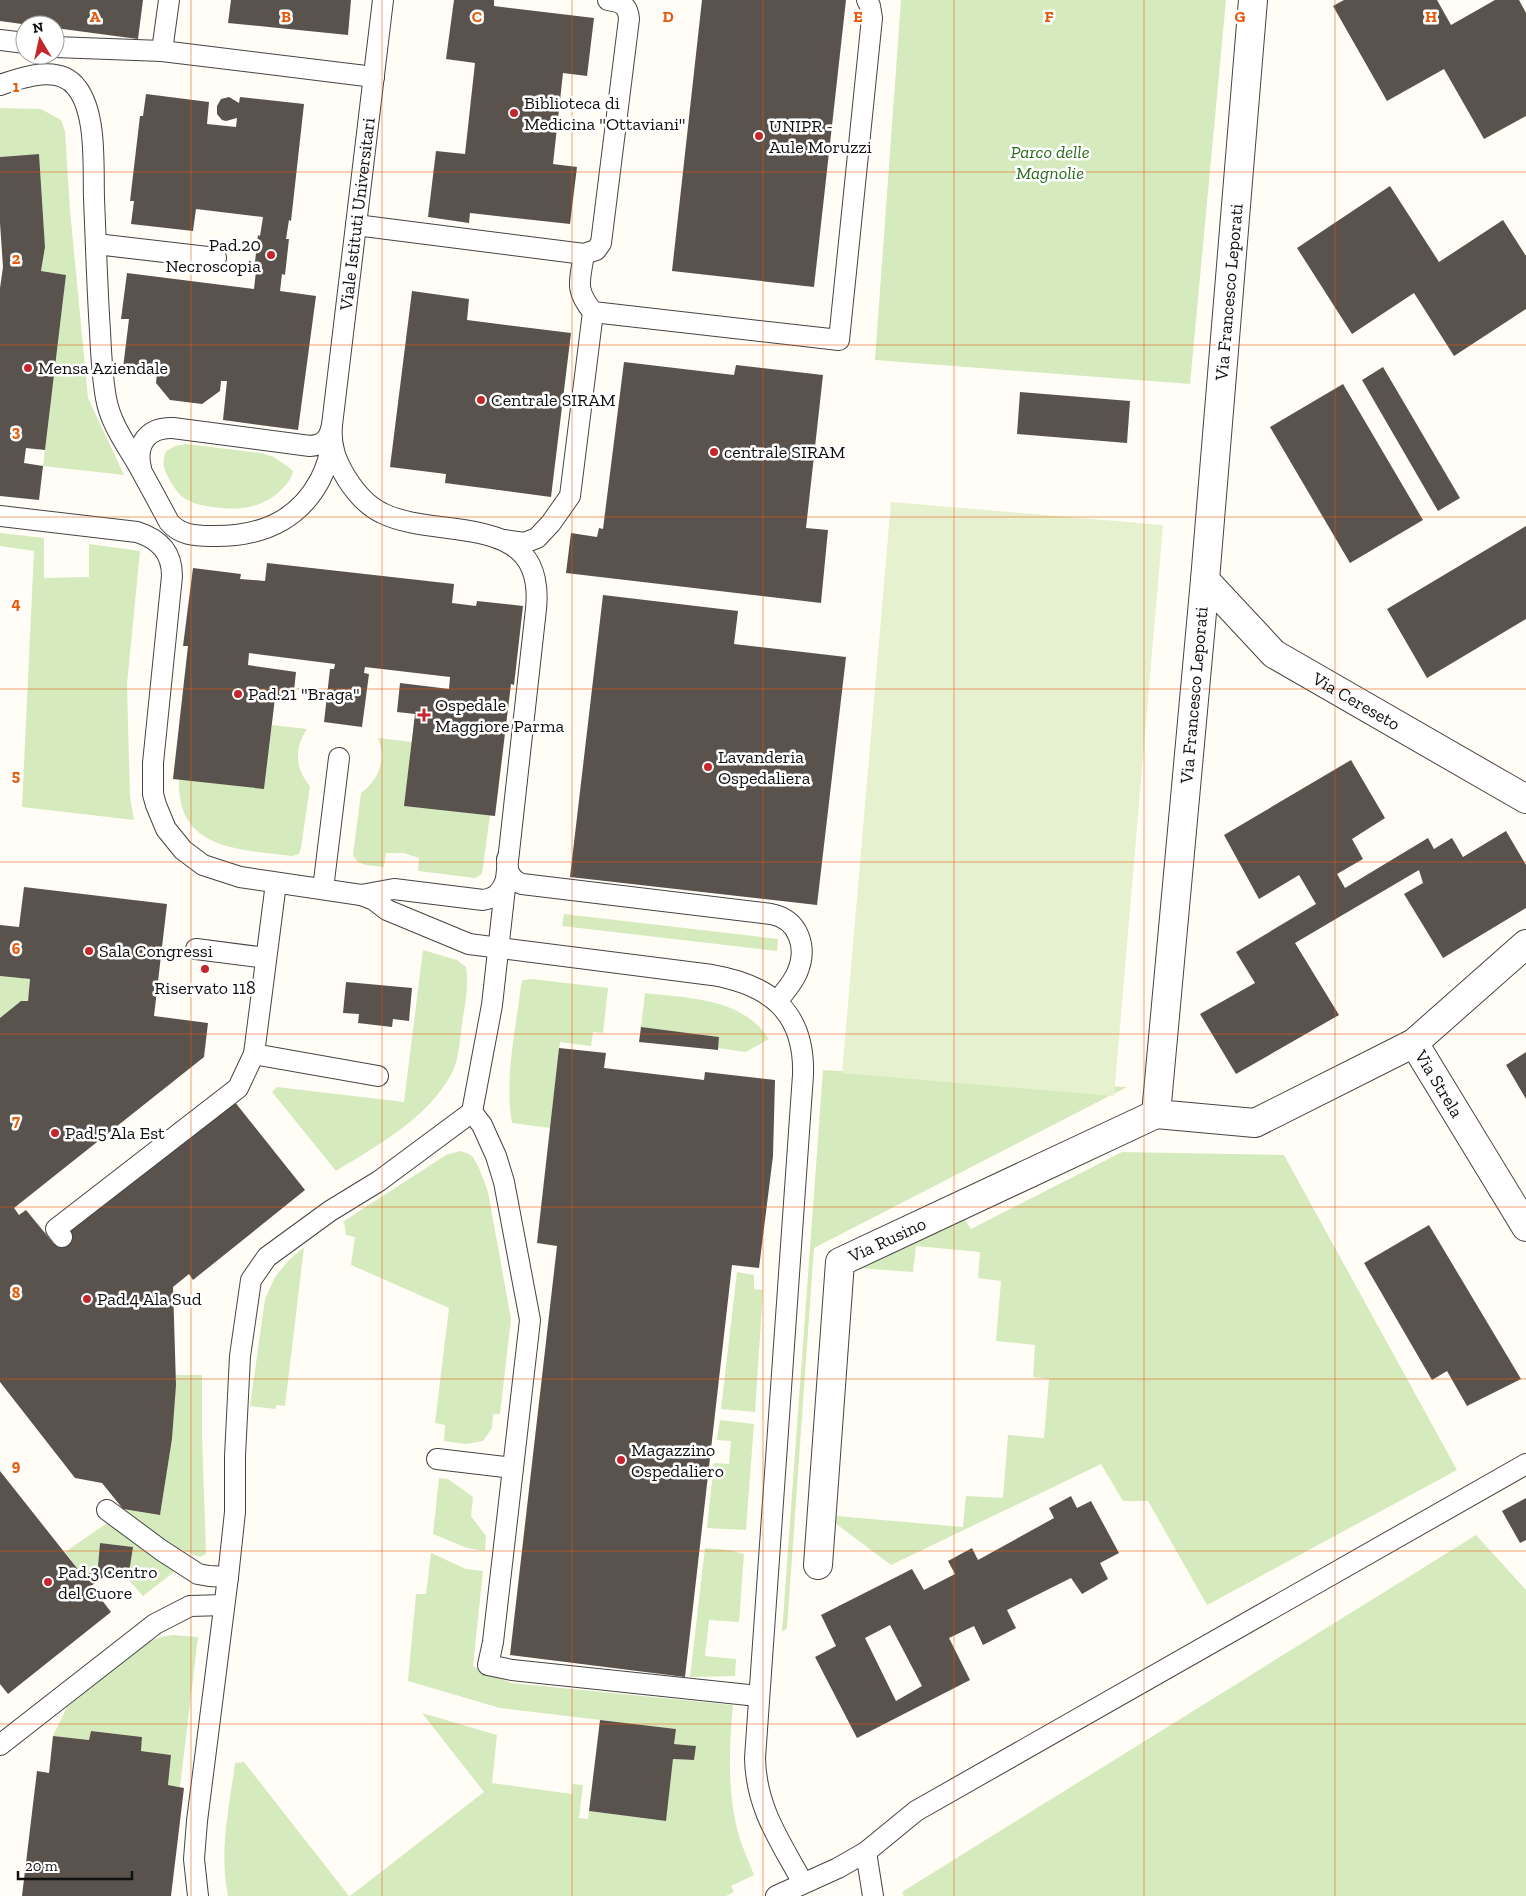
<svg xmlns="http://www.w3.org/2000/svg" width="1526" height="1896" viewBox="0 0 1526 1896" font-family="'Zilla Slab',serif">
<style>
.green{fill:#d5ebbd}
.pitch{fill:#e6f2cf}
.building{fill:#5a524d;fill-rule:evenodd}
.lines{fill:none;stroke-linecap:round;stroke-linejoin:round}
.lane-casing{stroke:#444;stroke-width:22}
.street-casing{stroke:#444;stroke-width:30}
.lane{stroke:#fff;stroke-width:20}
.street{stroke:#fff;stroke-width:28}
.grid{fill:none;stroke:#e8590c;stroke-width:1;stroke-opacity:0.55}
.poi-dot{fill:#c4262e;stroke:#fff;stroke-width:2}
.labels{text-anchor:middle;stroke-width:5;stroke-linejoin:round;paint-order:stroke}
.poi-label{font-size:18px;fill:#111;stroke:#fff;text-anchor:start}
.park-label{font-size:18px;font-style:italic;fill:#2f6b1f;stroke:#fff}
.street-label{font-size:18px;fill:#111;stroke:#fff}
.grid-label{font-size:16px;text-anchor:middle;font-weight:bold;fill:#e8590c;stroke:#fff;stroke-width:5;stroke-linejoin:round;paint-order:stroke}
</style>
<rect width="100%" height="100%" fill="#fffdf5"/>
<path class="green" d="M901,0h325l-36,384 -315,-24z
M0,108l41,1 20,11 4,11 5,79 18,188 36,77 -81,-9 23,-191 -25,-4 4,-24 -6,-93 -39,3z
M186,444l75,9 13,4 17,12 2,2c-1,7 -5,11 -9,16 -19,21 -44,24 -71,20 -10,-1 -20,-3 -29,-9 -7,-5 -12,-14 -16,-21 -5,-9 -6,-17 -2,-26l9,-5z
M0,533l44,5v40l45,-1v-33l51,7 -13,133 3,113 4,23 -112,-13 12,-256 -34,-5z
M272,725l35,4c-13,19 -12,40 3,57l-9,62 -2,6 -7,2c-52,-7 -116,-5 -113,-77l85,10z
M378,738l34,4 78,73 -8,59 -7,4 -57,-7 1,-13 -16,-5h-17l-2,14c-12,-2 -26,0 -31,-12l8,-62c19,-14 25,-34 17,-55z
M564,914l214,25 -1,12 -215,-25z
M423,950l34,10 9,7c3,19 -1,38 -4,57 -2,15 -3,35 -10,49 -24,45 -74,72 -116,98l-64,-79 5,-5 127,15z
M0,976l30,3 -2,22h-7l-21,17z
M532,979l76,9 -5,45 -10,-1 -2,14 -31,-4 -10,86 -38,-5c-8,-45 4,-93 9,-138l2,-5z
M645,993c43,5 98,5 124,46l-23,13 -28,-4 1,-11 -78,-10z
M823,1070l304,17 -313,161 -27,380 -5,4z
M460,1151l9,3 4,3 6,11 9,24 23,127 -11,95h-7l-1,14 -9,13 -17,3 -22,-3 1,-16 -10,-2 14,-115 -98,-43 4,-28 -9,-2 -2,-14 102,-66z
M1122,1152l162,3 173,315 -250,135 -59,-104h-25l-22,-37 -210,101 -56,-42 1,-7 127,11 3,-31 37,2 5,-63 36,3 5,-59 -16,-2 2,-32 -39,-4 5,-60 -23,-3 2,-26 -64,-6 -3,26 -55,-4 105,-51 8,12z
M304,1247l-19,159 -9,-1v4l-26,-3 15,-107 10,-22 13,-16z
M737,1272l17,3v14l9,1 -8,122 -34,-3z
M176,1375h26v60l4,119 -6,3 -35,-14 -42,-34 37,6 12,-76z
M720,1420l34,4 -8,106 -39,-2 7,-65 15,1 2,-23 -14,-1z
M439,1478l9,1 25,18 -2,19 15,20 -1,15 -18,-3 -34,-14z
M110,1521l32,28 26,15 6,8 -31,24 -15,-17 4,-32 -32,-4 -2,23 -14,11 -19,-25z
M1476,1535l50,55v306h-622l-2,-4z
M705,1548l24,2 15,4 -5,68 -30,-2 -4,36 31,3 -1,17 -45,1z
M431,1553l35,16 17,2 -10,95 38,17 222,22c-4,43 -6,89 6,131 4,13 10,26 15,39l-23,11 3,6 -8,4h-376l134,-104 -62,-79 75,22 -5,48 80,11 1,-10 10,1 -4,33 9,1 1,-8 76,10 8,-62 21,1 2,-14 -22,-2 2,-15 -176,-21 -92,-27 8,-87h10z
M173,1635l25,2 -18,150 -12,-2 3,-30 -30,-4 1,-14 -51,-6 -2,9 -36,-4 14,-29 80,-64 13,-6z
M244,1762l105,134h-121c-9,-46 1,-87 7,-133z"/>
<path class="pitch" d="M891,502l272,23 -49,571 -272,-23z"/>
<path class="building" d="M0,0h143l-5,39 -83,-11v-3h-26l-29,-4z
M231,0h120l-3,35 -120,-12z
M454,0h40v6l100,12 -7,58 -24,-3 -10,91 24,3 -7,57 -100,-11 -1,10 -41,-6 8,-66 29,3 10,-91 -29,-4z
M702,0h144l-32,287 -142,-16z
M1344,0h93l14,25 44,-25h24l7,13v103l-42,23 -40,-70 -57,32 -54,-95z
M146,94l63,8 -2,22 29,3 1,-9 -11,3 -4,-1 -5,-6v-8l4,-7 8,-2 10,6 1,-6 64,7 -13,117 -2,-1 -3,19h3l-4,36 -3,-1 -2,17 36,5 -18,134 -75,-10 4,-39h-6l-1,10 -18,13 -32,-4 -14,-17 1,-10 -34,-5 6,-49h-8l6,-46 127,16 2,-18h-2l4,-36 2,1 3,-19 -67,-8 -3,22 -62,-7 3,-23h-4l10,-85h3z
M39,154l6,93 -4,24 25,4 -21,175 -19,-2 -2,15 19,3 -4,34 -39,-4v-208l3,-21 -3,-44v-66z
M1390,186l49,76 64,-42 23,36v53l-72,47 -40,-63 -62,41 -55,-86z
M412,291l57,8 -2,21 104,13 -20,164 -106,-14 1,-9 -56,-7z
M624,362l110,13 2,-10 87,10 -17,153 22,2 -7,73 -255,-30 5,-40 26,4 2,-9 4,1z
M1383,367l77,131 -22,13 -76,-131z
M1343,384l80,136 -73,43 -80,-136z
M1020,392l110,9 -3,42 -110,-9z
M1526,526v93l-99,59 -40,-69z
M267,563l187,21 -2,19 24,3 1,-5 46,5 -9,79 -3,-1 -16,132 -91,-10 11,-92 -18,-2 3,-29 49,6 1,-12 -85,-10 -1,6 5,1 -7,53 -38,-5 6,-53h4l1,-5 -86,-11 -1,12 48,7 -3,28 -18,-2 -11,91 -91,-10 15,-133h-5l10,-78 48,6 -1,5 25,2z
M603,595l135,16 -4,33 112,13 -29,248 -247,-28z
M1351,760l34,58 -33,21 11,20 -26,15 8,14 83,-50 6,11 18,-11 11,19 43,-26 20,34v43l-83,50 -39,-64 19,-11 -4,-13 -124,73 44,72 -103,59 -36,-60 55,-31 -19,-31 80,-48 -17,-29 -40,24 -35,-64z
M24,887l143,17 -13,112 54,7 -4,34 -190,151 5,7 7,-5 28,34 180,-143 71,89 -112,90 -4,-6 -16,13 3,98 -4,54 -12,76 -37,-6 -21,-26 -27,-5 -75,-96v-364l21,-17h7l2,-22 -30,-3v-51l19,2z
M346,982l66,6 -3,33 -16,-2 -1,8 -34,-4 1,-9 -16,-1z
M641,1027l78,10 -1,13 -79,-8z
M559,1048l47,5 -2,15 100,12 1,-8 70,8 -2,76 -14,112 -27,-3 -47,412 -175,-22 47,-409 -20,-3z
M1526,1052v47l-20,-34z
M1429,1225l92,154 -54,27 -20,-35 -15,9 -68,-117z
M0,1471l84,106 14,-11 2,-23 33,4 -5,32 -22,-4 -15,11 20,26 -103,82 -8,-10z
M1071,1496l6,12 14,-7 28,52 -19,10 8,16 -26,15 -11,-16 -64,32 9,18 -33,17 -9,-19 -25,12 21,42 -113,58 -42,-81 21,-11 -15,-31 91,-46 12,21 31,-16 -7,-13 24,-13 6,12 76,-42 -5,-10zM890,1625l32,61 -26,15 -31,-63z
M1526,1498v42l-6,3 -18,-32z
M600,1720l76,9 -2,15 22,2 -2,14 -21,-1 -7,62 -77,-10z
M91,1731l51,6 -1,14 30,4 -3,30 16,3 -13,108h-149l15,-125 12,2 4,-37 36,4z"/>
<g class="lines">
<defs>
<g id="lane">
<path d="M0,40l25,3"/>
<path d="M55,47l107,4 212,26"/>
<path d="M162,51l7,-51"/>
<path d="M0,85c23,-8 60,-21 77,3 20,26 16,79 17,111 2,44 3,88 6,132 1,22 2,45 6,67 4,24 19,45 31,65 11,20 22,40 32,59 11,13 26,14 42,14 47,1 86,-13 109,-56 6,-12 10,-23 11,-36"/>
<path d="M356,225l228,29 12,-4 5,-7 28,-224c-1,-14 -8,-17 -21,-19"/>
<path d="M96,244l120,14"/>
<path d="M584,254c-4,27 -10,35 9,58l246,28 33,-322 -2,-12 -3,-6"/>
<path d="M141,468c-6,-24 7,-41 32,-40l137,18c14,-1 19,-7 22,-21"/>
<path d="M0,516l137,16c22,7 35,20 35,44l-19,187v31l3,11 10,24 17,21 20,15 37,12 121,18 33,-6 89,11c12,-2 18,-7 22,-18"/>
<path d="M504,540l20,3 13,-5 14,-15 19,-27 23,-184"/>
<path d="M507,859c0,12 3,21 15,25l249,30c28,5 37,34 26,59 -4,10 -13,19 -20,29"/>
<path d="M276,883l-22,171 124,22"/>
<path d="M323,889l16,-131"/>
<path d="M361,895l13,5 13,10 82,34 243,31c58,10 93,37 91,100l-48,683c1,50 25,83 48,125"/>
<path d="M196,949l70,9"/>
<path d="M472,1112l10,13 14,31 8,26 26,138 -37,322 -5,23 24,5 246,26"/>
<path d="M62,1237l-6,-8 182,-141 16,-34"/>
<path d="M437,1459l76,9"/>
<path d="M107,1510l54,40 37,24 11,2 19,1"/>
<path d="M0,1745l155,-121 35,-18 34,-1"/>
<path d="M866,1852l50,-41 610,-347"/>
<path id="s1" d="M198,1896l-4,-37 3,-38 31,-244 7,-65v-56l5,-100 11,-76 16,-23 63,-46 49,-30 93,-69 20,-107 44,-396c10,-100 -98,-68 -154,-96 -15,-7 -26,-20 -35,-34 -11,-18 -17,-33 -15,-54l51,-425"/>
<path d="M776,1896l62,-28 28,-16 7,44"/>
</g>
<g id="street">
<path d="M1253,0l-48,580 -49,534 99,9 159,-80 112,-99"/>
<path id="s2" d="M1205,580l69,74 252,145"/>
<path id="s3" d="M1414,1043l112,184"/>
<path id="s4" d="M818,1565l22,-303 316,-148"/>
</g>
</defs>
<use href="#lane" class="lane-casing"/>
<use href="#street" class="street-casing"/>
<use href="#lane" class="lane"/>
<use href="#street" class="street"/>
</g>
<path class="grid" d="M191,0v1896M382,0v1896M572,0v1896M763,0v1896M954,0v1896M1144,0v1896M1335,0v1896M0,172h1526M0,345h1526M0,517h1526M0,689h1526M0,862h1526M0,1034h1526M0,1207h1526M0,1379h1526M0,1551h1526M0,1724h1526"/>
<g class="poi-dot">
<circle cx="514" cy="113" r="5"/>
<circle cx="759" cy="136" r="5"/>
<circle cx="271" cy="255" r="5"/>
<circle cx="28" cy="368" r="5"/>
<circle cx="481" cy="400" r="5"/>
<circle cx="714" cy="452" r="5"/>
<circle cx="238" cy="694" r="5"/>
<path d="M421.5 707.5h5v5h5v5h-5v5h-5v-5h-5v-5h5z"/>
<circle cx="708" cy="767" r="5"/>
<circle cx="89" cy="951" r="5"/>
<circle cx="205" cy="969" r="5"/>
<circle cx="55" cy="1133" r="5"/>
<circle cx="87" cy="1299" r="5"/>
<circle cx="621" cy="1460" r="5"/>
<circle cx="48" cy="1582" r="5"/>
</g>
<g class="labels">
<g class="poi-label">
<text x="524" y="109">Biblioteca di<tspan x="524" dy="21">Medicina "Ottaviani"</tspan></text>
<text x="769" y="132">UNIPR -<tspan x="769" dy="21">Aule Moruzzi</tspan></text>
<text x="261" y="251" text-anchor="end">Pad.20<tspan x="261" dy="21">Necroscopia</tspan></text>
<text x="38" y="374">Mensa Aziendale</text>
<text x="491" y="406">Centrale SIRAM</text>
<text x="724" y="458">centrale SIRAM</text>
<text x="248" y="700">Pad.21 "Braga"</text>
<text x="435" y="711">Ospedale<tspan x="435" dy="21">Maggiore Parma</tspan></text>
<text x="718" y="763">Lavanderia<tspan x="718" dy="21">Ospedaliera</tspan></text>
<text x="99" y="957">Sala Congressi</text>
<text x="205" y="994" text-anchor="middle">Riservato 118</text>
<text x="65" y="1139">Pad.5 Ala Est</text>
<text x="97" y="1305">Pad.4 Ala Sud</text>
<text x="631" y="1456">Magazzino<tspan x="631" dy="21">Ospedaliero</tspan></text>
<text x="58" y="1578">Pad.3 Centro<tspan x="58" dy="21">del Cuore</tspan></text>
</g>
<g class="park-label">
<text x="1050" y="158">Parco delle<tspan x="1050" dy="21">Magnolie</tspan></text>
</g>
<g class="street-label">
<text dy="6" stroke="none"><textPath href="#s1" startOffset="1932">Viale Istituti Universitari</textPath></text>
<text transform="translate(1229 292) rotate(-85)" y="6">Via Francesco Leporati</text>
<text transform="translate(1194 695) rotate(-85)" y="6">Via Francesco Leporati</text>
<text dy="6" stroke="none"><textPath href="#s2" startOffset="196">Via Cereseto</textPath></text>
<text dy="6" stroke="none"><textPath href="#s3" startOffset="48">Via Strela</textPath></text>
<text dy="6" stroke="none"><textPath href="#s4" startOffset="356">Via Rusino</textPath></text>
</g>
</g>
<g class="grid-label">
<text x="95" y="22">A</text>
<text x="286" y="22">B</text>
<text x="477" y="22">C</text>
<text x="668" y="22">D</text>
<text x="858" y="22">E</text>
<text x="1049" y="22">F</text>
<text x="1240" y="22">G</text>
<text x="1431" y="22">H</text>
<text x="16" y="92">1</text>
<text x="16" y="264">2</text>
<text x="16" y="437">3</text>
<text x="16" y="609">4</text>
<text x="16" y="781">5</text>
<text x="16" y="954">6</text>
<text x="16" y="1126">7</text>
<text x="16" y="1298">8</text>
<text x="16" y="1471">9</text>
</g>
<g transform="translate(40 40) rotate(351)"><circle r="24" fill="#ffffff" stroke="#a0a0a0"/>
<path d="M0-4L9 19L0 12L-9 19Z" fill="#c4262e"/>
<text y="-8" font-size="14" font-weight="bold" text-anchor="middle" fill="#111111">N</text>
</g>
<path d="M18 1871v8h114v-8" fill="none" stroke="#111111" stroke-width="2.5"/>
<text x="25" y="1871" font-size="15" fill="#111111" stroke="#ffffff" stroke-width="4" paint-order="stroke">20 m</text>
</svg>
